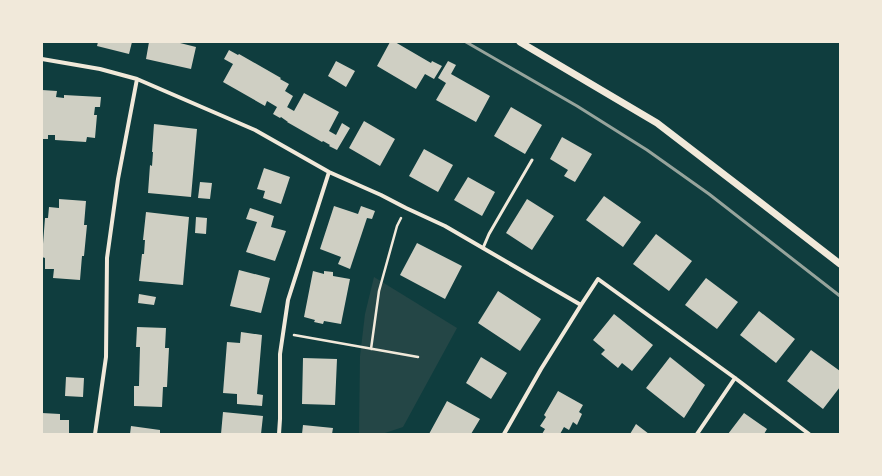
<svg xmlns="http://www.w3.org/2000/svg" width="882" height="476" viewBox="0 0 882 476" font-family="'Work Sans',sans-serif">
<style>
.green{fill:#244646}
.building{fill:#cfcfc3}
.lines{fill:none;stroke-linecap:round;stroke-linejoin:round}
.path{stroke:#f1e9da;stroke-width:2.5}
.service{stroke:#f1e9da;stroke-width:3}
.minor{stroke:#f1e9da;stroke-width:4}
.tertiary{stroke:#f1e9da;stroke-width:7}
.rail{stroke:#97a49c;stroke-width:3}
</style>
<rect width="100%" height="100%" fill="#0f3d3e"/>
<path class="green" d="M374,277l83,51 -54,99 -21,7h-23l1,-78 5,-42z"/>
<path class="building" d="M98,42h34l-3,12 -32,-8z
M149,42h27l20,5 -5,22 -45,-10z
M390,42h5l36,21 1,-2 10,5 -8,13 -9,-5 -9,15 -39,-23z
M229,50l9,5 1,-1 42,24 -1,1 9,5 -4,7 8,5 -9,17 3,-6 7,4 10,-18 35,19 -10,19 7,4 6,-12 8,5 -13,22 -8,-4 1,-1 -7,-4 -1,1 -35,-20h1l-7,-5 -1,1 -7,-4 4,-7 -10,-6 -2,5 -42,-24 10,-18 -9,-5z
M336,61l19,10 -9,16 -18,-11z
M448,61l8,4 -5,9 39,22 -14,26 -40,-22 10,-17 -8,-5z
M42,90l15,1 -1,6 8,1v-3l37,2 -1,10h-5l-1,8h3l-2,23 -8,-1 -1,5 -31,-2v-5h-7v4h-6z
M511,107l31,18 -17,29 -31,-18z
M364,121l31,18 -15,27 -31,-18z
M154,124l43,5 -6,68 -43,-4 2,-28 2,1 1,-14h-1z
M562,137l30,17 -17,28 -11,-6 4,-6 -18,-11z
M424,149l29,16 -15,27 -29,-16z
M264,168l26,9 -9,27 -18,-6 2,-7 -8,-2z
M468,177l27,15 -13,24 -28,-16z
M200,182l12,1 -2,16 -12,-1z
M604,196l37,26 -18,25 -37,-27z
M59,199l27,2 -2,24h3l-3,31h-2l-2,24 -27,-2 1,-9h-9v-11l-3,-1 3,-39h3l1,-11 10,1z
M527,199l27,17 -22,34 -26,-17z
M334,206l24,8 3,-8 14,5 -3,8 -5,-1 -17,51 -12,-5 3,-7 -21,-8z
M250,208l24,8 -3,11 15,4 -11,30 -29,-9 11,-30 -11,-3z
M146,212l43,5 -6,68 -44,-4 3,-27h2l1,-14h-2z
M196,217l11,1 -1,16 -11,-1z
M656,234l36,27 -23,30 -36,-27z
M417,243l45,23 -17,33 -45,-24z
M239,270l31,8 -9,35 -31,-7z
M313,271l11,3v-3l9,1v4l17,3 -9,45 -17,-3 -1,3 -9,-2 1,-2 -11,-3z
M706,278l32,24 -21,27 -32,-24z
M498,291l43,28 -21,32 -42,-28z
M139,294l17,3 -2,8 -16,-2z
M759,311l36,28 -19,24 -36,-28z
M614,314l39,31 -21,26 -10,-8 -4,5 -17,-14 4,-4 -12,-10z
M137,327l29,1 -1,20h4l-2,39h-4l-1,20 -28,-1v-20h5l1,-39h-4z
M241,332l21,3 -5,59 6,1 -1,11 -25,-2v-10l-14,-1 4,-51 13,1z
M811,350l29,21v16l-17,22 -36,-28z
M481,357l26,16 -16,26 -25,-16z
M670,357l35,28 -21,33 -38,-30z
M303,358l34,1 -2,46 -33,-1z
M66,377l18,1 -1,19 -18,-1z
M558,391l25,14 -4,7 3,2 -5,11 -4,-3 -4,8 -5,-3 -4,7h-18l3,-5 -5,-3 6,-9 -2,-2z
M447,401l33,18 -9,15h-42z
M223,412l40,4 -2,18h-40z
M42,413l18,1v6h9v14h-27z
M744,413l23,16 -3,5h-36z
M636,424l13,10h-19z
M303,425l30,3 -1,6h-30z
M131,426l29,4v4h-30z"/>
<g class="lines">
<path class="path" d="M294,335l124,22
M371,349l8,-58 18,-65 4,-8"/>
<path class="service" d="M483,248l6,-14 43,-74"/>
<path class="minor" d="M42,59l58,10 37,10 118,51 74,42 52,23 25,13 39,18 136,79 17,-26 137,99 74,56
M95,434l11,-77 1,-99 11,-79 19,-100
M279,434l1,-15v-65l8,-54 41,-128
M504,434l37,-65 40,-64
M697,434l38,-56"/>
<path class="tertiary" d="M520,42l137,81 99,76 84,65"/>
<path class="rail" d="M466,42l111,64 70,44 62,44 131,102"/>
</g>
<rect width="882" height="476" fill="none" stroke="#f1e9da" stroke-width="86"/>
</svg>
